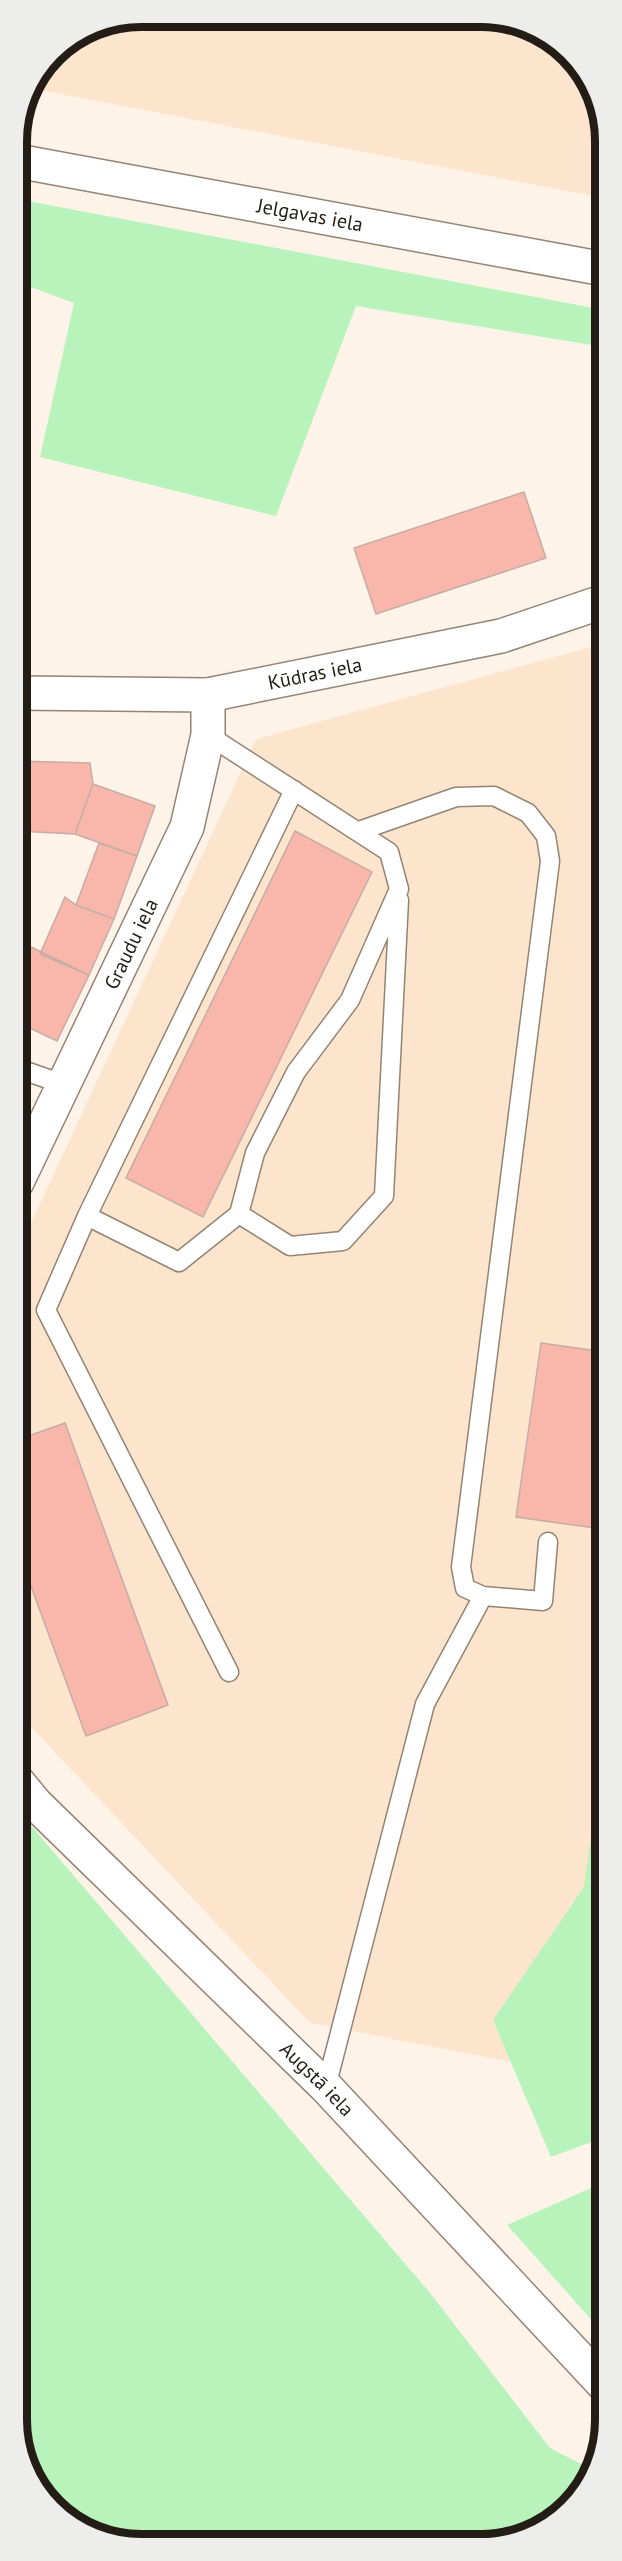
<svg xmlns="http://www.w3.org/2000/svg" width="622" height="2561" viewBox="0 0 622 2561" font-family="'PT Sans',sans-serif">
<style>
.built{fill:#fde5cd}
.green{fill:#b7f3bb}
.building{fill:#f8b7aa;stroke:#c6aca6;stroke-width:1.5}
.lines{fill:none;stroke-linecap:round;stroke-linejoin:round}
.lane-casing{stroke:#948474;stroke-width:21}
.street-casing{stroke:#948474;stroke-width:36}
.secondary-casing{stroke:#948474;stroke-width:36}
.lane{stroke:#fff;stroke-width:18}
.street{stroke:#fff;stroke-width:33}
.secondary{stroke:#fff;stroke-width:33}
.labels{text-anchor:middle;stroke-width:6;stroke-linejoin:round;paint-order:stroke}
.street-label{font-size:20px;fill:#231d16;stroke:#fff}
.rim{fill:none;stroke:#231d16;stroke-width:8}
</style>
<rect width="100%" height="100%" fill="#fef3e8"/>
<path class="built" d="M141,17l365,2 63,34 35,71v74l-575,-110 24,-35 40,-27z
M605,643v1199l-31,232 -264,-51 -293,-311v-459l239,-514z"/>
<path class="green" d="M17,199l587,111v37l-248,-41 -80,210 -236,-59 34,-154 -57,-21z
M605,1737v400l-54,20 -58,-137 91,-133z
M22,1815l408,478 120,155 39,20 -15,34 -31,26 -45,15 -382,-1 -63,-34 -35,-71 -1,-620z
M605,2182v153l-98,-110z"/>
<path class="building" d="M524,492l22,66 -170,56 -22,-66z
M18,761l72,2 3,21 -18,50 -58,-3z
M93,784l62,22 -18,50 -62,-22z
M295,831l77,41 -169,345 -77,-39z
M99,843l38,13 -23,63 -38,-14z
M65,897l11,8 38,14 -25,56 -49,-21z
M29,946l60,29 -32,66 -40,-19v-51z
M541,1343l64,9v154l-3,23 -86,-12z
M65,1423l103,282 -82,31 -69,-188v-108z"/>
<g class="lines">
<defs>
<path id="lane" d="M359,831l97,-34 38,-1 34,17 18,23 4,25 -89,706 4,21 18,8 60,5 5,-59
M17,1068l48,17
M239,1214l51,32 53,-5 41,-45 15,-296
M87,1216l92,46 60,-48 16,-61 41,-81 54,-72 49,-111 -10,-37 -181,-117
M229,1672l-183,-362 41,-94 207,-426
M326,2087l99,-383 58,-108"/>
<g id="street">
<path id="s1" d="M17,693l191,2 293,-59 104,-35"/>
<path id="s2" d="M17,1182l170,-355 21,-92v-40"/>
<path id="s3" d="M17,1781l19,23 290,283 279,299"/>
</g>
<g id="secondary">
<path id="s4" d="M17,161l587,108"/>
</g>
</defs>
<use href="#lane" class="lane-casing"/>
<use href="#street" class="street-casing"/>
<use href="#secondary" class="secondary-casing"/>
<use href="#lane" class="lane"/>
<use href="#street" class="street"/>
<use href="#secondary" class="secondary"/>
</g>
<g class="labels">
<g class="street-label">
<text dy="7" stroke="none"><textPath href="#s4" startOffset="298">Jelgavas iela</textPath></text>
<text dy="7" stroke="none"><textPath href="#s1" startOffset="300">Kūdras iela</textPath></text>
<text dy="7" stroke="none"><textPath href="#s2" startOffset="264">Graudu iela</textPath></text>
<text dy="7" stroke="none"><textPath href="#s3" startOffset="423">Augstā iela</textPath></text>
</g>
</g>
<path d="M0 0H622V2561H0ZM141 27H481A114 114 0 0 1 595 141V2420A114 114 0 0 1 481 2534H141A114 114 0 0 1 27 2420V141A114 114 0 0 1 141 27Z" fill="#ededec" fill-rule="evenodd"/>
<path class="rim" d="M141 27H481A114 114 0 0 1 595 141V2420A114 114 0 0 1 481 2534H141A114 114 0 0 1 27 2420V141A114 114 0 0 1 141 27Z"/>
</svg>
